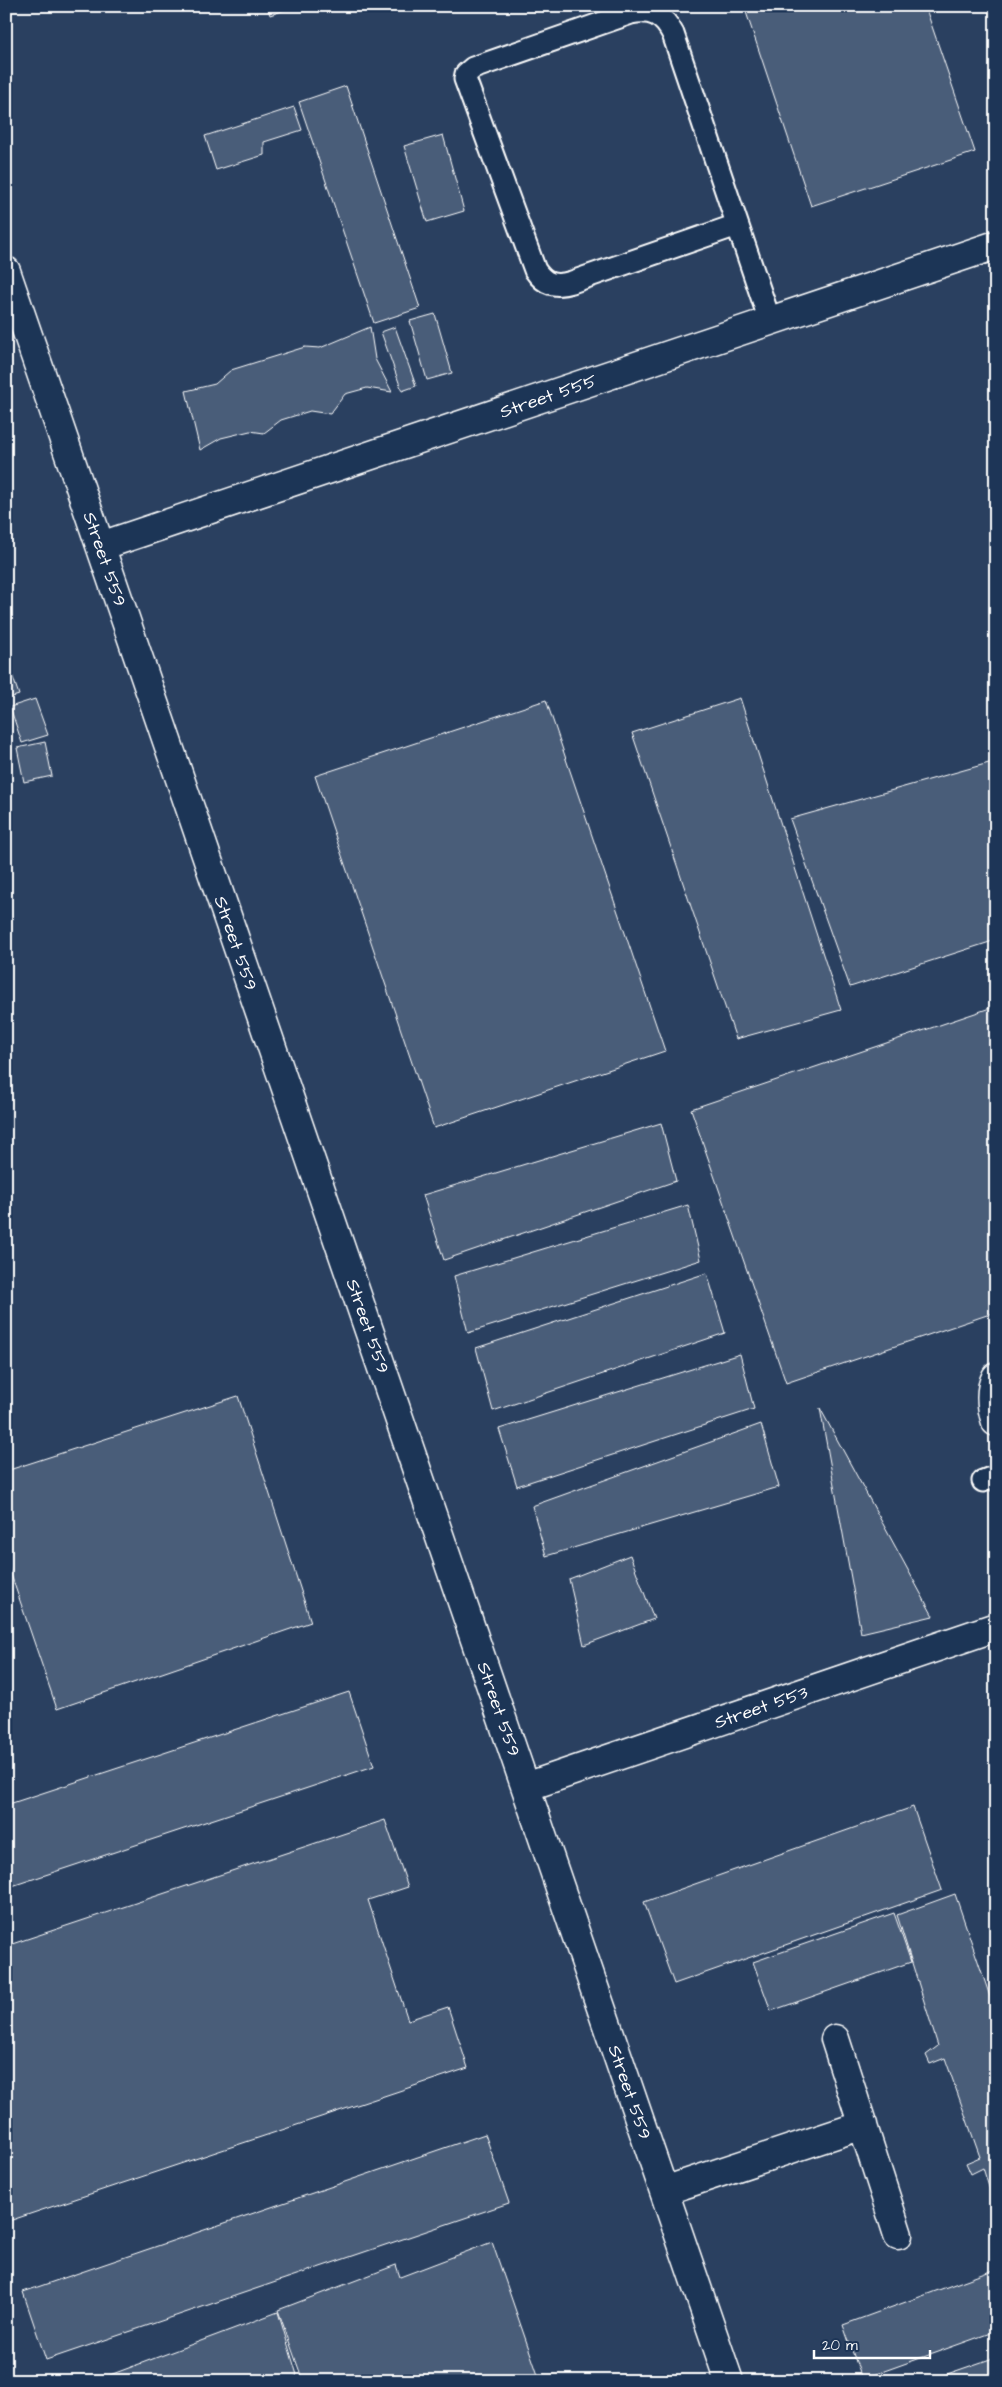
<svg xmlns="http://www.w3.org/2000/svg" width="1002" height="2387" viewBox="0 0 1002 2387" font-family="'Architects Daughter',sans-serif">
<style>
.built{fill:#2a4161}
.building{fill:#4a5d79;stroke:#fff}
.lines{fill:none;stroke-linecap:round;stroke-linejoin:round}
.lane-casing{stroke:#fff;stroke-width:25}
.street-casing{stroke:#fff;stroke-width:31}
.lane{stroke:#1d3557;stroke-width:21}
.street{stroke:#1d3557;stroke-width:28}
.labels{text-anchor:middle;stroke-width:4;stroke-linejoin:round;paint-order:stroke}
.street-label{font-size:18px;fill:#fff;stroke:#1d3557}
</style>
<rect width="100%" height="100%" fill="#1d3557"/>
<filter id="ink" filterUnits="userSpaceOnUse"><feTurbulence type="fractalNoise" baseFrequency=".02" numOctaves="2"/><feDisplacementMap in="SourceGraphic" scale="10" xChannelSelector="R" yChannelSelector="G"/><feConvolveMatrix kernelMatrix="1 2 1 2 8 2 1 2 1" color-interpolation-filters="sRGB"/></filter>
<g filter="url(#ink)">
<path class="built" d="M6,6h990v2375h-990z"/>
<path class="building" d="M267,6h30l-27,9z
M744,6h181l50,146 -164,54z
M346,86l74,222 -46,15 -75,-221z
M294,107l8,23 -38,12v13l-48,15 -11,-34z
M443,135l21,76 -37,11 -23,-76z
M435,314l17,59 -25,7 -17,-59z
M370,327l5,32 17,33 -25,-4 -22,6 -15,20 -20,-3 -29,9 -17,13 -14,-2 -29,7 -21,12 -14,-59 29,-7 16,-14 74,-23 15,1z
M395,327l21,59 -14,5 -21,-59z
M6,657l13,38 -13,4z
M740,698l101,312 -105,29 -104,-306z
M35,699l13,36 -26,8 -12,-36z
M546,700l119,351 -231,77 -119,-352z
M45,742l7,34 -28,6 -7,-34z
M996,761v179l-146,47 -60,-168z
M996,1006v306l-210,71 -95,-274z
M661,1123l15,58 -232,79 -21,-65z
M688,1205l13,55 -233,73 -14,-57z
M707,1273l18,60 -232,78 -17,-63z
M740,1354l14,55 -237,77 -18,-57z
M238,1396l73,226 -254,87 -51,-149v-89z
M820,1408l113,208 -72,17z
M761,1424l18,63 -233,69 -14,-50z
M630,1555l24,64 -70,26 -15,-66z
M349,1692l25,74 -368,122v-83z
M913,1807l29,83 -268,94 -30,-82z
M385,1820l23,67 -40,13 40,120 40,-13 20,61 -462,154v-276z
M955,1894l41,120v195l-13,-41 -12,6 -5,-11 14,-6 -35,-99 -15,6 -4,-9 12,-9 -41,-131z
M894,1913l17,49 -140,49 -18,-49z
M485,2134l24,69 -463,157 -23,-68z
M492,2242l48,139h-237l-25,-71 118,-45 4,12z
M996,2269v62l-134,48 -19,-54z
M278,2312l19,63 -7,6h-196z
M996,2357v24h-69z"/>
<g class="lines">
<defs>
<path id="lane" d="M737,225l-165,57c-17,5 -27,3 -37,-12l-70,-191 1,-5 7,-6 158,-55c21,-4 32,2 42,21l97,287
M983,1481l13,-5"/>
<path id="street" d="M6,271l723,2110
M101,546l895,-301
M996,1377c-7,14 -5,30 0,45
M526,1787l470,-160
M835,2039l63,196
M664,2191l199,-66"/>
</defs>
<use href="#lane" class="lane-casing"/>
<use href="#street" class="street-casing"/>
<use href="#lane" class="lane"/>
<use href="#street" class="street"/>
</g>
</g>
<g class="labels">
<g class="street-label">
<text transform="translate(548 396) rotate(-19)" y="6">Street 555</text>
<text transform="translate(105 559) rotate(71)" y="6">Street 559</text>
<text transform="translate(236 943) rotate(71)" y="6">Street 559</text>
<text transform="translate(368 1326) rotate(71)" y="6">Street 559</text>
<text transform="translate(761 1707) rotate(-19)" y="6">Street 553</text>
<text transform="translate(499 1709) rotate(71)" y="6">Street 559</text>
<text transform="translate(630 2092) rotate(71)" y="6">Street 559</text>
</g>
</g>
<rect width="1002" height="2387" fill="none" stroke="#1d3557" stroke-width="25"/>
<rect x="12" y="12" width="977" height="2362" fill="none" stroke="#fff" stroke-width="2" filter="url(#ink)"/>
<path d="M814 2350v8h116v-8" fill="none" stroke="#ffffff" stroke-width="2.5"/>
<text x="822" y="2350" font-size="15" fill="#ffffff" stroke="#1d3557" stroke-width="4" paint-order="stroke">20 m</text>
</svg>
